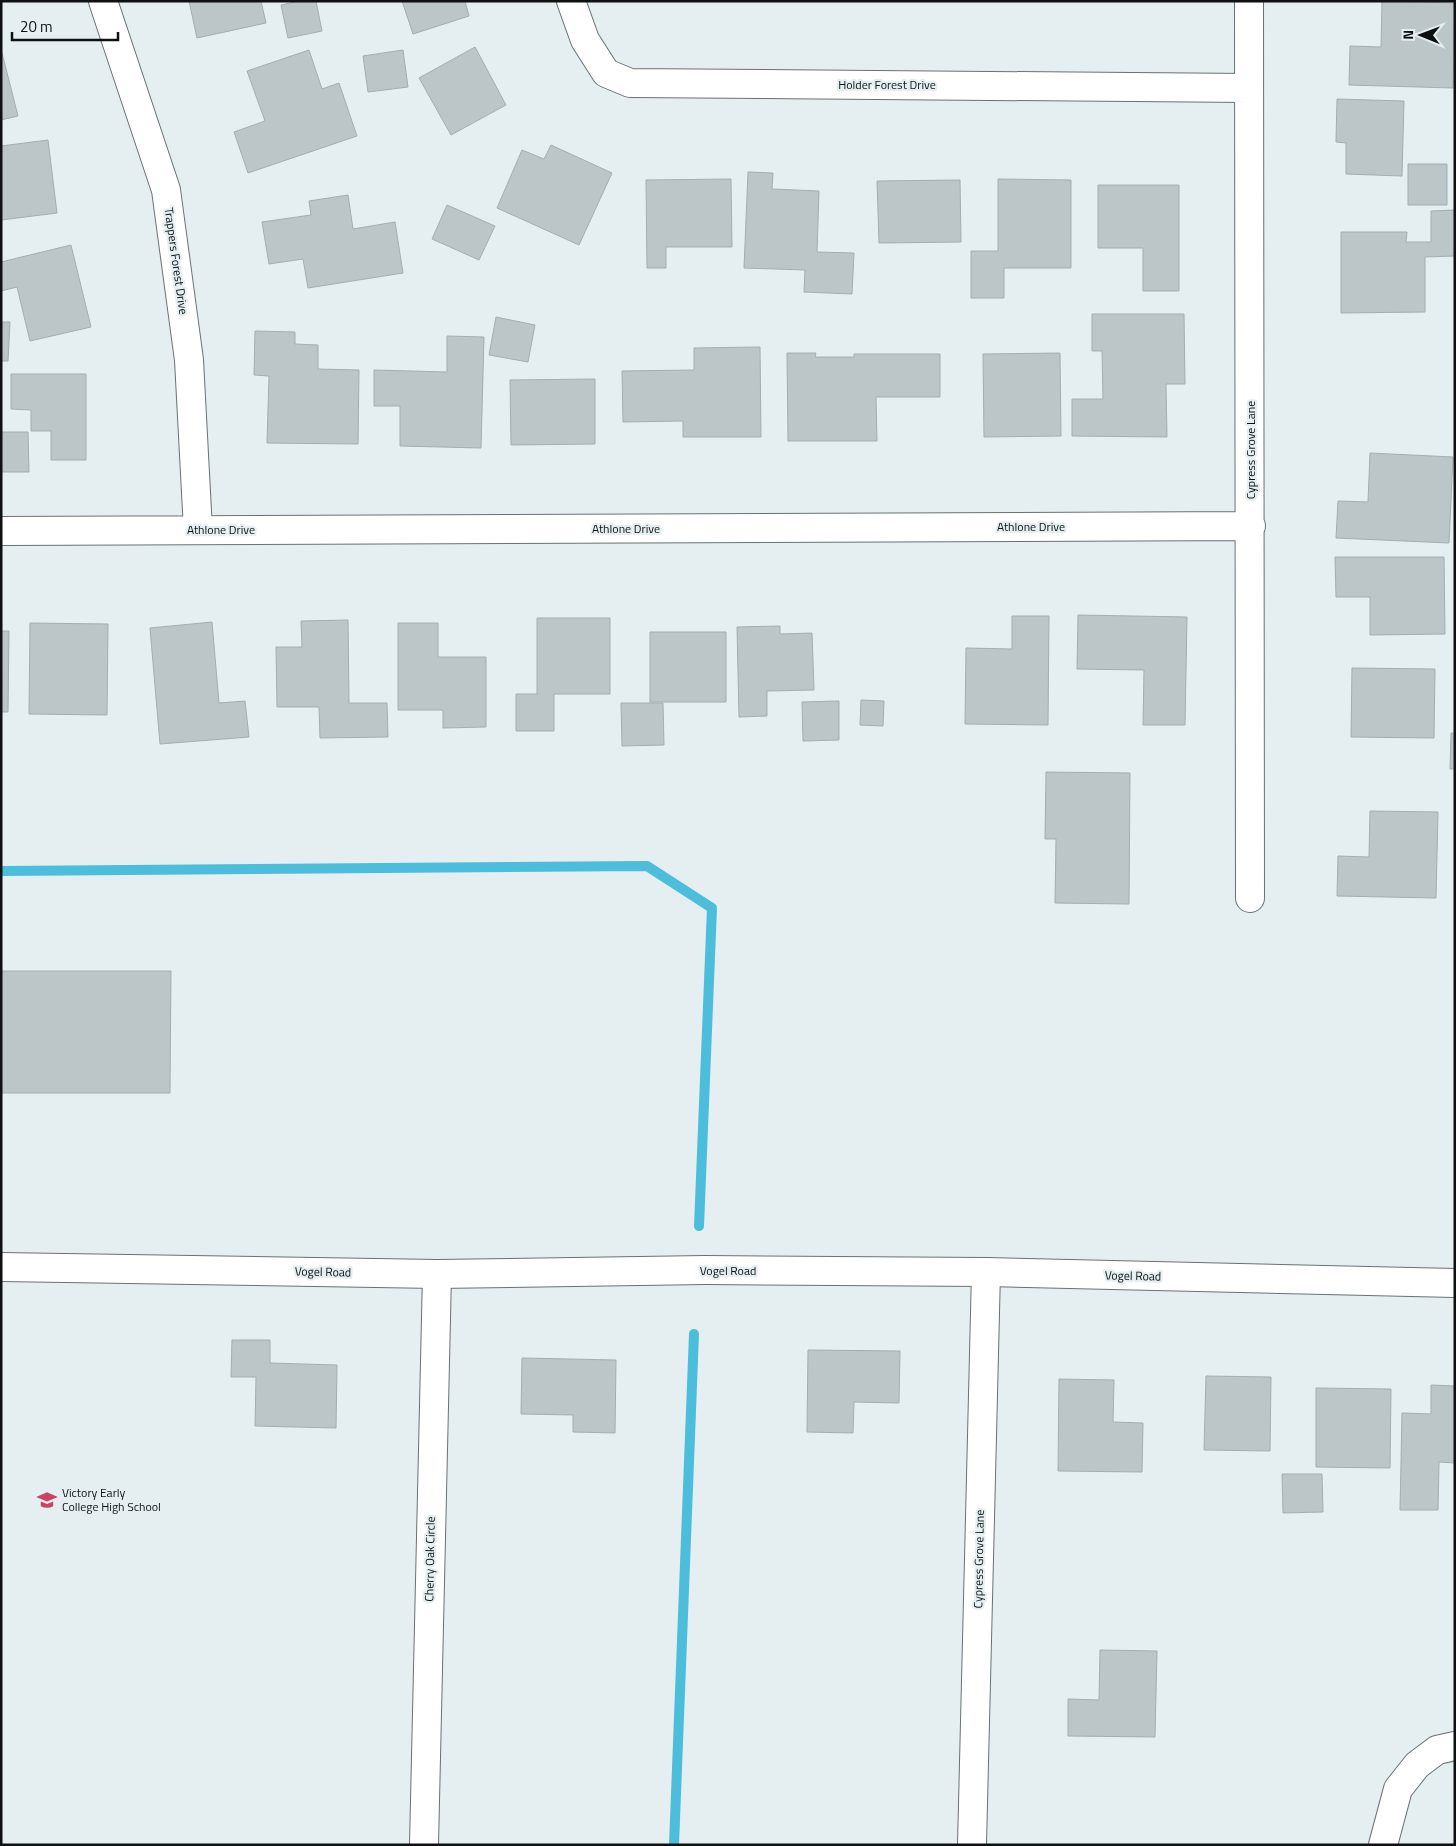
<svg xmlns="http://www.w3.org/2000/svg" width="1456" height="1846" viewBox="0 0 1456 1846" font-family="'Titillium Web',sans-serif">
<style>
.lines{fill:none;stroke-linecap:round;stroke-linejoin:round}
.stream{stroke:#4cbdda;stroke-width:10}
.building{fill:#bcc6c9;stroke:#a4adb0}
.minor-casing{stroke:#697174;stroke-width:30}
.tertiary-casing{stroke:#697174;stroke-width:30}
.minor{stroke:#fff;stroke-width:28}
.tertiary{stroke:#fff;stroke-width:28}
.labels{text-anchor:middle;stroke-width:4.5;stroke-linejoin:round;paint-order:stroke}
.street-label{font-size:12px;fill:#0e1112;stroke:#e5eff2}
.poi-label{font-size:12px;fill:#0e1112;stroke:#e5eff2;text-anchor:start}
</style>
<rect width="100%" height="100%" fill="#e5eff2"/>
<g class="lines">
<path class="stream" d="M1,871l646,-5 65,42 -13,318
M674,1845l20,-511"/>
</g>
<path class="building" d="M189,1h72l5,22 -69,15z
M299,1h17l6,30 -34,7 -7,-33z
M402,1h63l4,15 -56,18z
M1382,1l73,2 -2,85 -104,-3 1,-39 31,1z
M475,47l31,58 -55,30 -32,-57z
M1,49l17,67 -17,4z
M309,50l13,39 17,-6 18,53 -109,37 -14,-41 31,-11 -18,-50z
M403,50l5,37 -40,5 -5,-36z
M1337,99l67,2 -2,75 -56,-2v-31l-10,-1z
M48,140l9,73 -56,7v-74z
M551,145l61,28 -33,72 -82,-37 25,-58 22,9z
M1408,164h39v41h-39z
M748,172l25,1 -1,16 47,2 -2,61 37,1 -2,41 -48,-2 1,-22 -61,-2z
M731,179l1,68h-66v21h-19l-1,-88z
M998,179l73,1v88h-67v30h-33v-47h27z
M960,180l1,62 -82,1 -2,-62z
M1098,185h81v106h-36v-43h-45z
M348,195l5,34 42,-7 8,51 -95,15 -5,-29 -34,5 -7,-42 49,-7 -2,-14z
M447,205l48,21 -16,34 -47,-21z
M1455,210v46l-30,1v55l-84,1v-81h66l-1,10h25v-31z
M71,245l20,82 -61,14 -13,-54 -16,4v-29z
M1092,314h92l1,70h-19l1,53 -95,-1v-37h31l-1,-48h-10z
M496,317l39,8 -7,37 -39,-7z
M1,322h9l-2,39h-7z
M255,331l40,1v12l23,1v24l41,1 -1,74 -91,-1 2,-67 -15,-1z
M447,336l37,1 -3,111 -81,-2v-40h-26v-36l73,2z
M760,347l1,90h-78v-16l-60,1 -1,-51 72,-1v-22z
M787,353h29l-1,4h39v-3h86v43h-64l1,44h-89z
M1060,353l1,83 -77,1 -1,-83z
M11,374h75v86h-35v-29h-20v-21l-20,-1z
M595,379v65l-84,1 -1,-65z
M1,432h27l1,40h-28z
M1370,453l83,4 -4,86 -113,-5 2,-37 30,1z
M1335,557h109l1,77 -75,1v-38h-34z
M1078,615l109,2 -2,108h-42l1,-55 -67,-1z
M1012,616h37l-1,109 -83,-1 1,-76 46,1z
M537,618h73v76h-56v37h-38v-37h21z
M348,620l1,83h38l1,34 -68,1 -1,-31h-42l-1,-60h26l-1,-26z
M212,622l7,81 26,-2 4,36 -89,7 -10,-116z
M30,623l78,1 -1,91 -78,-1z
M398,623h40v34h48v70l-43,1v-18h-45z
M780,626v8l32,-1 2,57 -47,1v25l-28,1 -2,-90z
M1,631h8l-1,81h-7z
M650,632h76v70h-76z
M1352,668l83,1 -1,69 -83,-1z
M861,700l23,1 -1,25 -23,-1z
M839,701v39l-36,1 -1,-39z
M621,703h42l1,42 -42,1z
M1451,733h4v36h-5z
M1046,772l84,1 -1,131 -74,-1 1,-64h-11z
M1370,811l68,1 -2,86 -99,-2 1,-40 31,1z
M1,971h170l-1,122h-169z
M232,1340h38v23l67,2 -1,63 -81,-2 1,-49h-25z
M808,1350l92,1 -1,52 -45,-1 -1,31 -46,-1z
M522,1358l94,2 -1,73 -42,-1v-17l-52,-1z
M1206,1376l65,1 -1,74 -66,-1z
M1059,1379l55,1 -1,42 30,1 -1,49 -84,-1z
M1431,1385l24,1v77l-16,-1 -1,48h-38l2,-97 29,1z
M1316,1388l75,1 -1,79 -74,-1z
M1282,1474h40l1,38 -40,1z
M1100,1650l57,1 -2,86 -87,-1v-37l31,1z"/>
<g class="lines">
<defs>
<path id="minor" d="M103,1l63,189 23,170 9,170
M571,1l14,39 21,33 24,10 619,5
M1249,1l1,897
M1,531l1250,-5
M424,1845l13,-571
M972,1845l14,-573
M1383,1845l15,-56 19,-24 20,-15 18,-4"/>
<path id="tertiary" d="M1,1267l436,7 268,-4 281,2 469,11"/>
</defs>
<use href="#minor" class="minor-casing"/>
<use href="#tertiary" class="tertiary-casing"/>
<use href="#minor" class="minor"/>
<use href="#tertiary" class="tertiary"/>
</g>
<defs>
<symbol id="school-bare" viewBox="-9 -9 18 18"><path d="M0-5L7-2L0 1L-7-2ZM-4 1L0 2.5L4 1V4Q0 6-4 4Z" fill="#ce4067" stroke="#e5eff2" stroke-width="2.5" paint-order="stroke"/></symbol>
</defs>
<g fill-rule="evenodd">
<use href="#school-bare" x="33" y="1486" width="28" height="28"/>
</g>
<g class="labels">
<g class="street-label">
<text x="887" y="89">Holder Forest Drive</text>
<text transform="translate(176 261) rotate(82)" y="4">Trappers Forest Drive</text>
<text transform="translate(1251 450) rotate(-90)" y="4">Cypress Grove Lane</text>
<text x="1031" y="531">Athlone Drive</text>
<text x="626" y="533">Athlone Drive</text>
<text x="221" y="534">Athlone Drive</text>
<text x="728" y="1275">Vogel Road</text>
<text transform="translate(323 1272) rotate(1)" y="4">Vogel Road</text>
<text transform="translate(1133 1276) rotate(1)" y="4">Vogel Road</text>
<text transform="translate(430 1559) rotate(-89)" y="4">Cherry Oak Circle</text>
<text transform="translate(979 1559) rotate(-89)" y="4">Cypress Grove Lane</text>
</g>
<g class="poi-label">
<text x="62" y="1497">Victory Early<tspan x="62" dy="14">College High School</tspan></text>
</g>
</g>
<rect width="1456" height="1846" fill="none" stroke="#0e1112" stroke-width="5"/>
<g transform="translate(1421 35) rotate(271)" stroke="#e5eff2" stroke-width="4" paint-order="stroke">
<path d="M0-4L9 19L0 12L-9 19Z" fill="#0e1112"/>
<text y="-8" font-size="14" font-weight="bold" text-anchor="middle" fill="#0e1112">N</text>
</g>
<path d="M12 32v8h106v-8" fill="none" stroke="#0e1112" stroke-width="2.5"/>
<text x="20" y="32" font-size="15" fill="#0e1112" stroke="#e5eff2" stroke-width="4" paint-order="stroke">20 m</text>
</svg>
